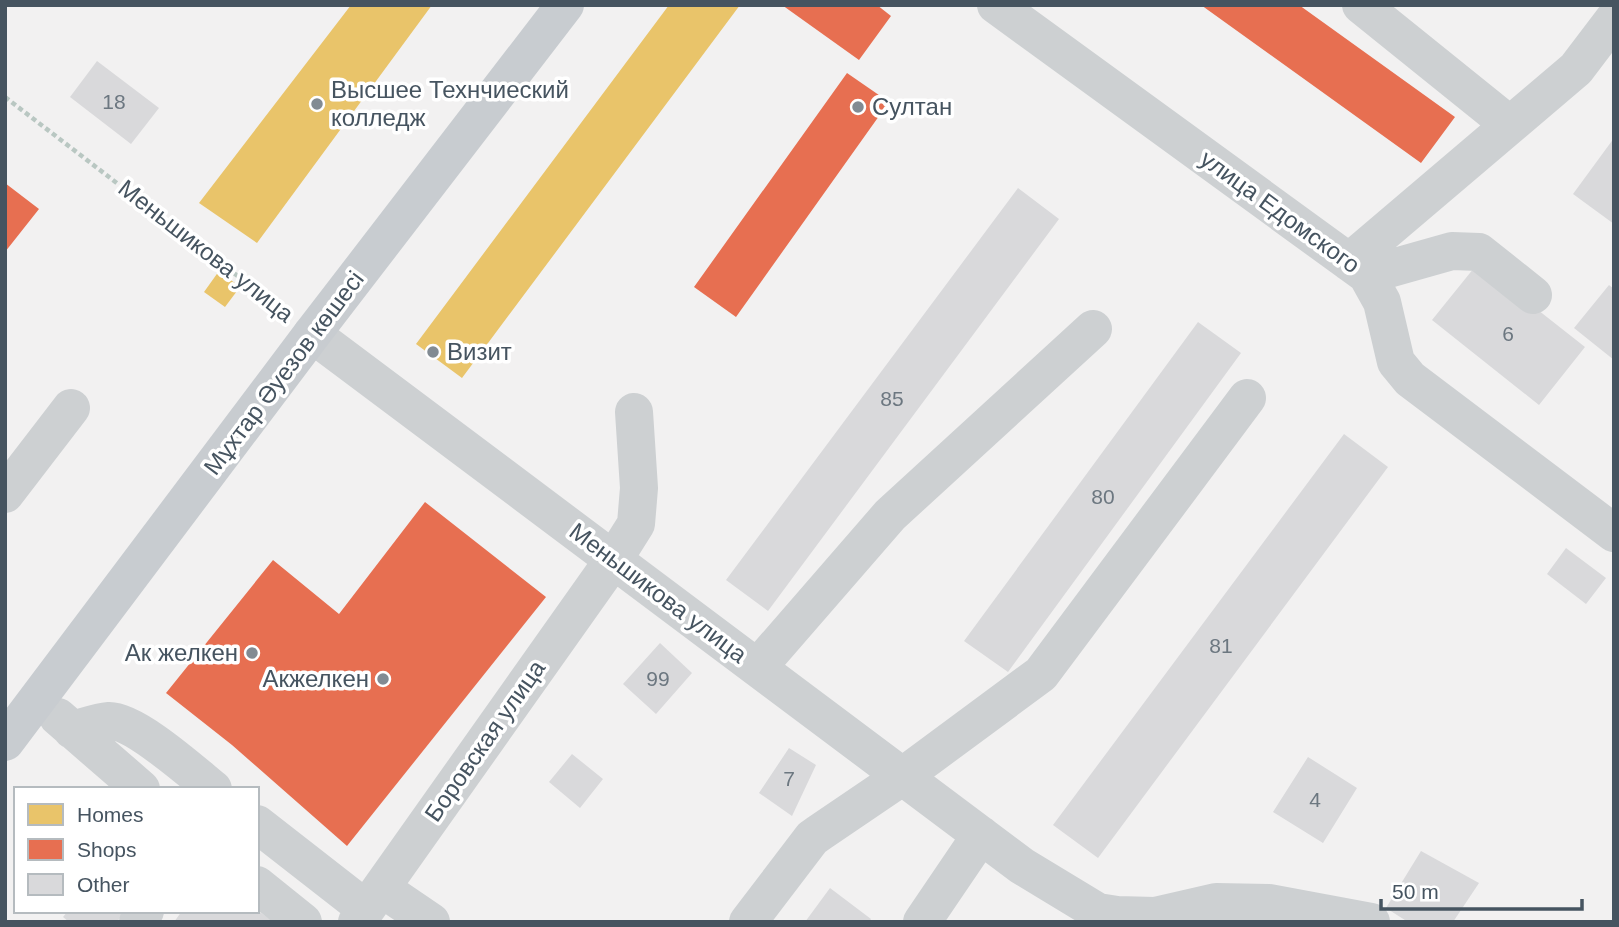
<svg xmlns="http://www.w3.org/2000/svg" width="1619" height="927" viewBox="0 0 1619 927" font-family="Helvetica,sans-serif">
<style>
.homes{fill:#e9c46a}
.shops{fill:#e76f51}
.building{fill:#d9d9db}
.lines{fill:none;stroke-linecap:round;stroke-linejoin:round}
.path{stroke:#b9c7c2;stroke-width:4.5;stroke-dasharray:5 3.5;stroke-linecap:butt}
.minor{stroke:#cdd0d2;stroke-width:38}
.major{stroke:#c8ccd0;stroke-width:38}
.poi-dot{fill:#828b93;stroke:#fff;stroke-width:2.5}
.labels{text-anchor:middle;stroke-width:7;stroke-linejoin:round;paint-order:stroke}
.number-label{font-size:21px;fill:#6c7780}
.poi-label{font-size:24px;fill:#465460;stroke:#fff;text-anchor:start}
.street-label{font-size:24px;fill:#465460;stroke:#fff}
</style>
<rect width="100%" height="100%" fill="#f2f1f1"/>
<path class="homes" d="M351,5h81l-175,238 -58,-40z
M669,5h71l-278,373 -46,-34z
M219,271l21,16 -15,20 -21,-15z"/>
<path class="shops" d="M782,5h95l14,11 -32,44z
M1201,5h98l156,112 -34,46z
M847,73l42,29 -153,215 -42,-30z
M5,183l34,26 -34,43z
M425,502l121,95 -199,249 -115,-101 -66,-52 107,-133 66,54z"/>
<path class="building" d="M97,61l62,47 -28,36 -61,-47z
M1614,138v86l-41,-30z
M1018,188l41,31 -291,392 -42,-31z
M1478,263l107,84 -46,58 -107,-85z
M1609,285l5,4v71l-40,-32z
M1198,322l43,31 -233,319 -44,-31z
M1344,434l44,33 -290,391 -45,-33z
M1566,548l40,30 -20,26 -39,-30z
M660,643l32,30 -36,41 -33,-30z
M789,748l27,17 -24,51 -33,-23z
M572,754l31,25 -23,29 -31,-26z
M1308,757l49,31 -34,55 -50,-31z
M1421,851l58,32 -26,39h-45l-22,-14z
M830,888l41,31 -2,3h-64z
M257,910l17,12h-100l8,-11h75z
M68,911h57l-8,11h-48l-6,-5z"/>
<g class="lines">
<path class="path" d="M5,97l282,217"/>
<path class="minor" d="M996,5l371,270 15,27 14,60 14,17 204,154
M1361,5l149,120
M1349,262l227,-193 38,-50
M1367,275l85,-24 27,1 54,43
M312,334l710,532 76,46 19,3 38,1 61,-14 53,1 102,19
M5,494l66,-86
M758,667l132,-152 203,-186
M58,717l83,72
M72,730c12,-3 25,-8 37,-9 25,-1 83,51 104,68
M257,824l109,85
M257,885l46,37
M381,888l50,34
M138,922l7,-11
M357,922l257,-363 22,-35 3,-36 -5,-76
M748,922l64,-84 7,-5 84,-57 138,-102 206,-276
M922,922l59,-87"/>
<path class="major" d="M5,742l307,-408 253,-329"/>
</g>
<g class="poi-dot">
<circle cx="317" cy="104" r="7"/>
<circle cx="858" cy="107" r="7"/>
<circle cx="433" cy="352" r="7"/>
<circle cx="252" cy="653" r="7"/>
<circle cx="383" cy="679" r="7"/>
</g>
<g class="labels">
<g class="number-label">
<text x="114" y="109">18</text>
<text x="1508" y="341">6</text>
<text x="892" y="406">85</text>
<text x="1103" y="504">80</text>
<text x="1221" y="653">81</text>
<text x="658" y="686">99</text>
<text x="789" y="786">7</text>
<text x="1315" y="807">4</text>
</g>
<g class="poi-label">
<text x="331" y="98">Высшее Технчиеский<tspan x="331" dy="28">колледж</tspan></text>
<text x="872" y="115">Султан</text>
<text x="447" y="360">Визит</text>
<text x="238" y="661" text-anchor="end">Ак желкен</text>
<text x="369" y="687" text-anchor="end">Акжелкен</text>
</g>
<g class="street-label">
<text transform="translate(1280 212) rotate(36)" y="8">улица Едомского</text>
<text transform="translate(206 251) rotate(38)" y="8">Меньшикова улица</text>
<text transform="translate(284 373) rotate(-53)" y="8">Мұхтар Әуезов көшесі</text>
<text transform="translate(658 593) rotate(37)" y="8">Меньшикова улица</text>
<text transform="translate(485 741) rotate(-55)" y="8">Боровская улица</text>
</g>
</g>
<rect width="1619" height="927" fill="none" stroke="#465460" stroke-width="14"/>
<rect x="14" y="787" width="245" height="126" fill="#ffffff" stroke="#b5bbbf" stroke-width="2"/>
<rect x="28" y="804" width="35" height="21" fill="#e9c46a" stroke="#b5bbbf" stroke-width="2"/>
<text x="77" y="822" font-size="21" fill="#465460">Homes</text>
<rect x="28" y="839" width="35" height="21" fill="#e76f51" stroke="#b5bbbf" stroke-width="2"/>
<text x="77" y="857" font-size="21" fill="#465460">Shops</text>
<rect x="28" y="874" width="35" height="21" fill="#d9d9db" stroke="#b5bbbf" stroke-width="2"/>
<text x="77" y="892" font-size="21" fill="#465460">Other</text>
<path d="M1381 899v10h201v-10" fill="none" stroke="#465460" stroke-width="3.5"/>
<text x="1392" y="899" font-size="21" fill="#465460" stroke="#ffffff" stroke-width="5" paint-order="stroke">50 m</text>
</svg>
